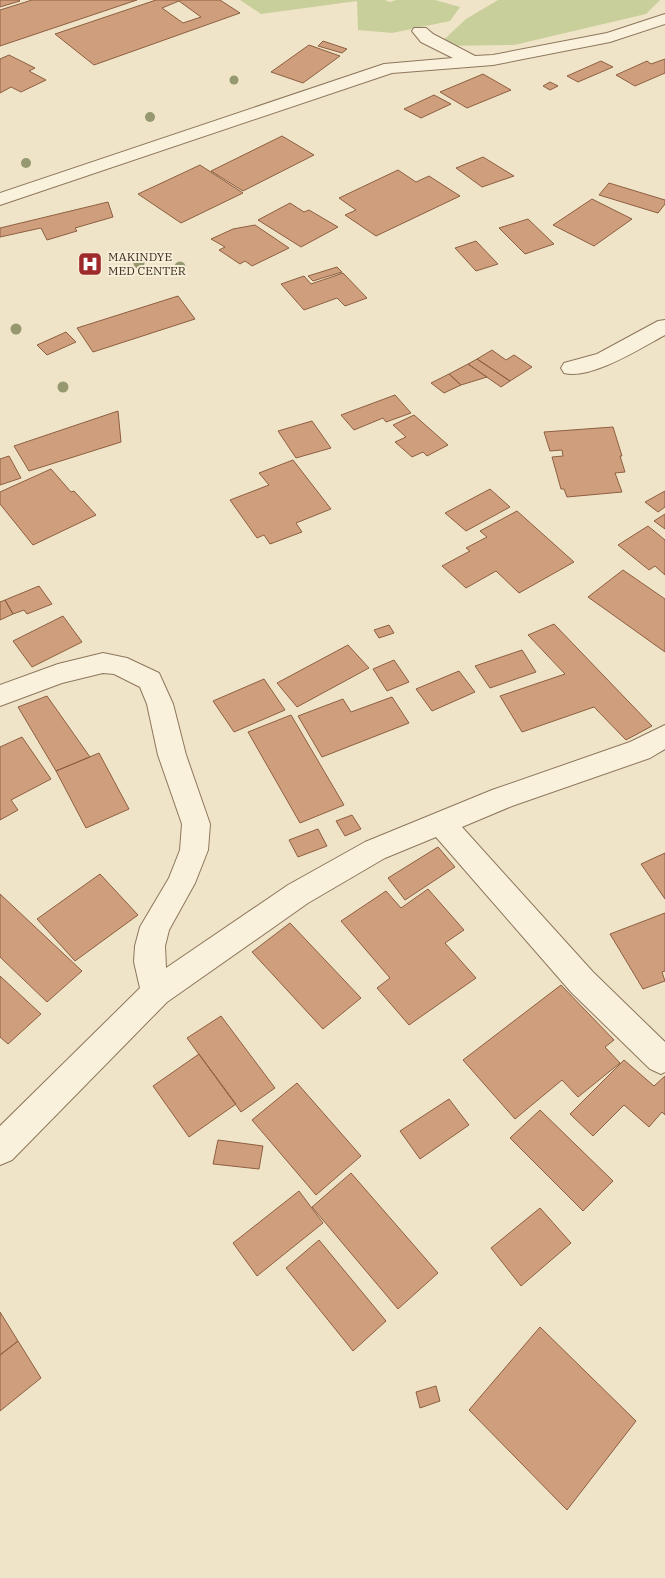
<svg xmlns="http://www.w3.org/2000/svg" width="665" height="1578" viewBox="0 0 665 1578" font-family="'IBM Plex Serif',serif">
<style>
.green{fill:#c9cf9b}
.building{fill:#cf9f7d;stroke:#8d5f41;fill-rule:evenodd}
.lines{fill:none;stroke-linecap:round;stroke-linejoin:round}
.minor-casing{stroke:#8d765c;stroke-width:2}
.minor{fill:#faf1dc;fill-rule:evenodd}
.tree{fill:#96986f}
.labels{text-anchor:middle;stroke-width:4;stroke-linejoin:round;paint-order:stroke}
.far-poi-label{font-size:12px;fill:#3d2e20;stroke:#f7eed8;text-anchor:start}
</style>
<rect width="100%" height="100%" fill="#f0e4c8"/>
<path class="green" d="M240,0h145l5,2 6,-2h39l25,7 -10,14 -58,12 -34,-3 -1,-29 -96,13z
M498,0h162l-14,14 -132,31 -77,1 29,-27z"/>
<path class="building" d="M0,0h19l1,1 -20,6z
M32,0h105l-137,46v-36z
M156,0h64l20,13 -146,52 -39,-31zM179,1l22,16 -18,6 -21,-15z
M323,41l24,8 -5,4 -24,-7z
M309,45l31,11 -37,27 -32,-11z
M9,55l26,13 -6,3 17,9 -25,12 -10,-5 -11,6v-34z
M665,59v14l-30,13 -19,-11 31,-14 4,3z
M601,61l12,6 -35,15 -11,-6z
M483,74l28,16 -44,18 -27,-16z
M550,82l8,4 -8,4 -7,-4z
M434,95l17,9 -30,14 -17,-9z
M282,136l32,19 -71,36 -32,-20z
M483,157l31,19 -32,11 -26,-19z
M200,165l43,28 -62,30 -43,-29z
M398,170l18,12 13,-6 31,20 -84,40 -31,-21 11,-5 -17,-12z
M609,183l56,17v4l-7,9 -59,-18z
M592,199l40,20 -38,27 -41,-21z
M108,202l5,15 -38,11 2,3 -30,9 -6,-12 -41,9v-9z
M290,203l14,9 5,-2 29,17 -37,20 -43,-27z
M528,219l26,25 -29,10 -26,-26z
M255,225l34,23 -37,18 -7,-5 -5,3 -21,-14 6,-3 -14,-8 22,-10z
M476,241l22,23 -22,7 -21,-23z
M337,267l5,5 -29,9 -5,-5z
M343,273l24,25 -22,8 -8,-8 -33,12 -23,-26 23,-8 7,8z
M178,296l17,23 -102,33 -16,-24z
M66,332l10,10 -29,13 -10,-10z
M492,350l14,10 8,-5 18,12 -22,14 -33,-22z
M477,359l33,22 -9,6 -33,-23z
M468,364l19,13 -26,8 -12,-11z
M449,374l12,11 -17,8 -13,-10z
M395,395l16,18 -25,9 -3,-4 -29,12 -13,-15z
M118,411l3,31 -92,29 -15,-25z
M414,415l34,30 -21,11 -4,-4 -11,5 -17,-15 11,-5 -13,-12z
M312,421l19,27 -35,10 -18,-27z
M613,427l9,29h-2l5,16 -10,1 7,19 -55,5 -3,-8h-3l-9,-32 11,-1 -1,-6 -12,1 -6,-19z
M9,456l12,22 -21,7v-26z
M293,460l38,49 -35,14 6,9 -32,12 -6,-9 -7,3 -27,-38 39,-15 -10,-12z
M51,469l20,23 3,-1 22,24 -63,30 -33,-41v-12z
M490,489l20,18 -44,24 -21,-18z
M665,491v16l-7,5 -13,-10z
M517,511l57,51 -55,31 -23,-22 -30,17 -24,-22 28,-15 -4,-3 21,-11 -7,-6z
M665,514v15l-11,-8z
M648,526l17,14v35l-10,-9 -6,4 -31,-25z
M623,570l42,29v53l-77,-55z
M39,586l13,18 -25,10 -3,-4 -11,4 -8,-14z
M5,600l8,14 -13,6v-18z
M63,616l19,26 -50,25 -19,-26z
M554,624l98,102 -26,14 -32,-33 -72,25 -22,-36 65,-22 -37,-39z
M389,625l5,8 -15,5 -5,-8z
M348,645l21,23 -72,39 -20,-24z
M522,650l14,22 -46,16 -15,-22z
M394,660l15,22 -22,9 -14,-22z
M459,671l16,21 -43,19 -16,-22z
M264,679l21,31 -51,22 -21,-31z
M47,696l43,61 -34,14 -38,-64z
M392,697l17,26 -87,34 -24,-41 45,-17 8,13z
M291,715l53,90 -44,18 -52,-91z
M22,737l29,42 -40,21 7,10 -18,10v-73z
M99,753l30,56 -43,19 -30,-57z
M352,815l9,14 -16,7 -9,-15z
M318,829l9,17 -29,11 -9,-17z
M438,847l17,20 -50,33 -17,-22z
M665,853v46l-24,-35z
M100,874l38,41 -63,46 -38,-42z
M428,889l36,41 -19,13 31,35 -67,47 -32,-37 13,-10 -49,-57 45,-30 15,17z
M0,894l82,77 -35,31 -47,-45z
M665,913v58l-3,1 3,9 -22,8 -33,-55z
M290,923l71,75 -38,31 -71,-77z
M0,976l41,38 -33,30 -8,-7z
M561,985l53,55 -9,7 15,16 -42,34 -16,-17 -47,39 -52,-59z
M221,1016l54,72 -34,24 -54,-74z
M199,1054l37,50 -47,33 -36,-51z
M624,1060l30,26 11,-10v39l-3,-3 -13,15 -25,-22 -31,31 -23,-22z
M297,1083l64,73 -45,39 -64,-75z
M449,1099l20,26 -49,34 -20,-28z
M540,1110l73,71 -30,30 -73,-73z
M218,1140l45,6 -4,23 -46,-5z
M351,1173l87,100 -40,36 -86,-102z
M299,1191l24,32 -66,53 -24,-33z
M540,1208l31,35 -50,43 -30,-38z
M319,1240l67,81 -33,30 -67,-83z
M0,1312l18,29 -18,14z
M540,1327l96,94 -69,89 -98,-100z
M18,1341l23,37 -41,33v-56z
M436,1386l4,15 -20,7 -4,-16z"/>
<g class="lines">
<defs>
<path id="minor" d="M665,14v10l-55,18 -117,23 -101,8 -392,132v-12l384,-129 69,-6 -32,-16 -9,-11 2,-3h12l7,6 42,22 18,-1 114,-22z
M665,320v15c-24,13 -74,45 -101,38l-3,-5 3,-5 33,-9 61,-33z
M103,653l24,5 32,15 14,31 13,51 24,69 -2,26 -13,33 -26,47 -4,16 1,22 122,-83 77,-43 127,-52 138,-48 35,-17v24l-15,9 -138,48 -50,21 131,145 72,70v30l-4,2 -11,-5 -79,-77 -135,-155 -51,21 -77,45 -141,99 -155,158 -12,5v-39l140,-138 -6,-26 1,-16 5,-19 29,-49 11,-28 2,-26 -24,-69 -11,-51 -7,-17 -26,-13 -11,-1 -41,10 -62,23v-21l58,-21z"/>
</defs>
<use href="#minor" class="minor-casing"/>
<use href="#minor" class="minor"/>
</g>
<g class="tree">
<circle cx="234" cy="80" r="4.5"/>
<circle cx="150" cy="117" r="5"/>
<circle cx="26" cy="163" r="5"/>
<circle cx="139" cy="263" r="5.5"/>
<circle cx="180" cy="267" r="5.5"/>
<circle cx="16" cy="329" r="5.5"/>
<circle cx="63" cy="387" r="5.5"/>
</g>
<defs>
<symbol id="hospital-square" viewBox="-11 -11 22 22"><rect x="-9" y="-9" width="18" height="18" rx="4" fill="#9e2a2b" stroke="#f7eed8"/><path d="M-5-5h3v3.5h4V-5h3V5h-3V1.5h-4V5h-3Z" fill="#fff"/></symbol>
</defs>
<g fill-rule="evenodd">
<use href="#hospital-square" x="76" y="250" width="28" height="28"/>
</g>
<g class="labels">
<g class="far-poi-label">
<text x="108" y="261">MAKINDYE<tspan x="108" dy="14">MED CENTER</tspan></text>
</g>
</g>
</svg>
